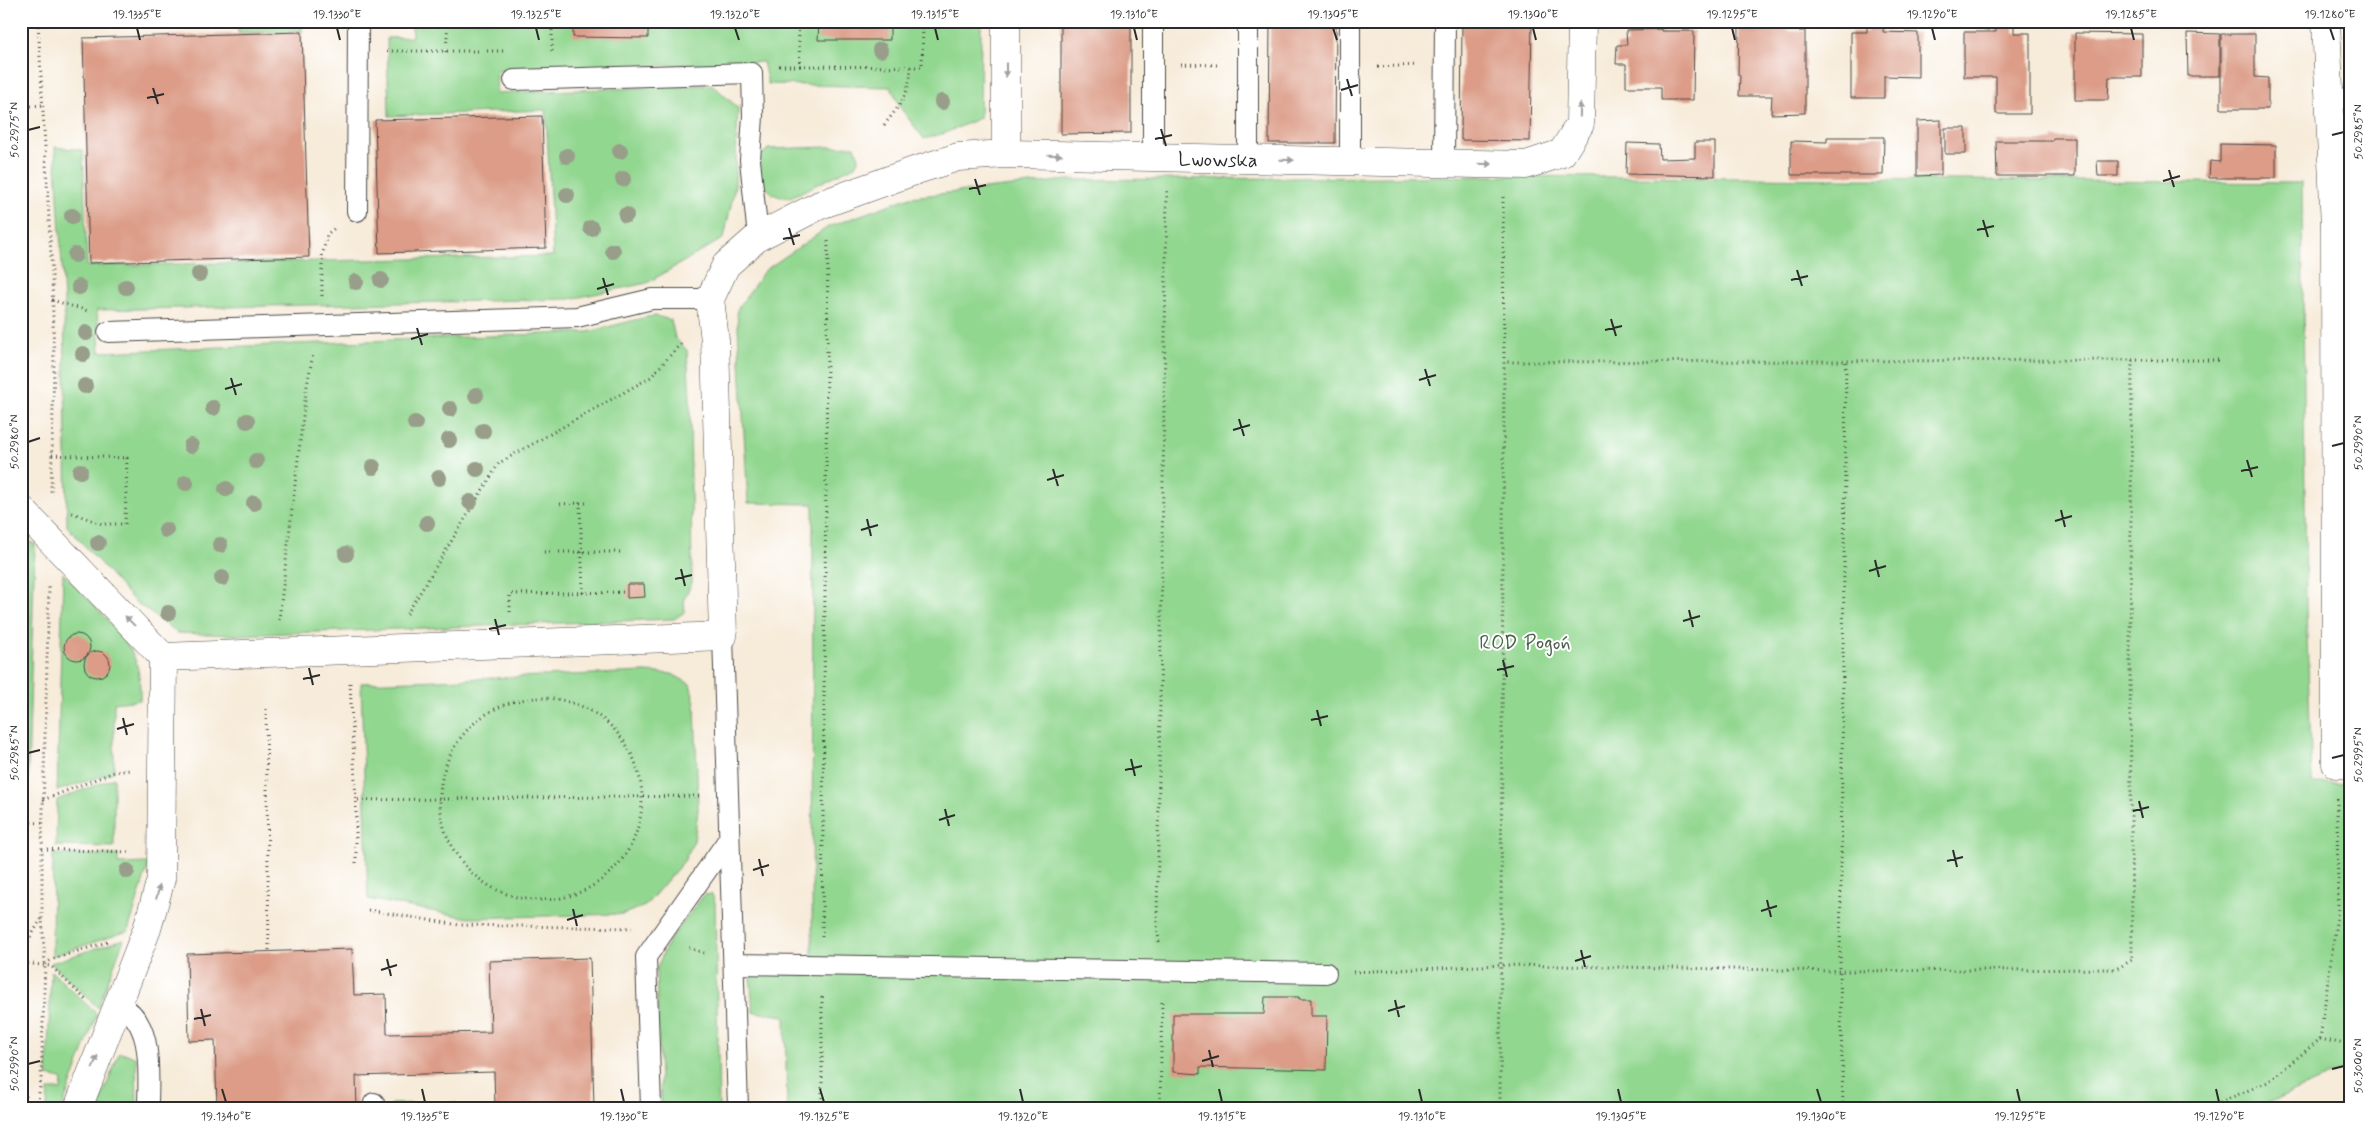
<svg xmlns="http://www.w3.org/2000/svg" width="2372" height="1129" viewBox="0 0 2372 1129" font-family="Mynerve,sans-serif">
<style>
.green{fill:#92d790;stroke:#5e815e}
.building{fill:#dc9c87}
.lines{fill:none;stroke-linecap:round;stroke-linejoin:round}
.service-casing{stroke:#4a4845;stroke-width:22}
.minor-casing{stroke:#4a4845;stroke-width:29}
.path{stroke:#4a4845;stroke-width:3;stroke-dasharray:1 4;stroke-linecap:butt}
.service{stroke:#fff;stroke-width:20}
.minor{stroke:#fff;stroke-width:28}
.tree{fill:#989e8a}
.oneway{fill:#a0a0a0}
.ticks{fill:none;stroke:#2b2b2b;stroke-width:2}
.labels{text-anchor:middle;stroke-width:4;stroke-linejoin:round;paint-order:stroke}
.street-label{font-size:20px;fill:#2b2b2b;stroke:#fff}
.park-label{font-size:20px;fill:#4a5f49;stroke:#fff}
.neatline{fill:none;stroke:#2b2b2b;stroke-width:2}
.ticks-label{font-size:12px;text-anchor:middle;fill:#2b2b2b}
</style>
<rect width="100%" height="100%" fill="#fff"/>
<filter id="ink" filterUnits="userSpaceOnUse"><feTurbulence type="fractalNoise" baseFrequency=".02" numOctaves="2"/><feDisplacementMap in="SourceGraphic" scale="10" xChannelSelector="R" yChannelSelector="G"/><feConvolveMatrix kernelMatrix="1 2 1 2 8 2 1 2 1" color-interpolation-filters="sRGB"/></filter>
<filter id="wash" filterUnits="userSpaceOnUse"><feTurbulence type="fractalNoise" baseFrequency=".0096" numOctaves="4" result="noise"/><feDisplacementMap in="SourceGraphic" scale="20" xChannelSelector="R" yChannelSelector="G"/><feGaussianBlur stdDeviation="1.12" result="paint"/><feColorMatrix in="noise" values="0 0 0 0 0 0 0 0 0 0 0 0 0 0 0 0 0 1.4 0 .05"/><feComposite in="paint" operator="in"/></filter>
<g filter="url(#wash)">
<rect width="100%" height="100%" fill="#f7ebd9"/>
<path class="green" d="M238,21h64v11l-64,1z
M412,21h569l-1,97 -35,15 -21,6 -22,-29 -11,-23 -123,-3 -5,-22 -266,9 -1,22 217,-8 25,23 -3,78 -11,52 -77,45 -77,16 -473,11 3,42 488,-20 59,-15 9,-1 15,4 4,18 12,12 3,49 2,184 -8,16 1,13 -11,7 -440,16 -56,-2 -44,-32 -67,-75 -3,-226 -9,-153 28,3 4,116 466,-10 -7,-146 -157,6 -2,-78 25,-1z
M855,146l4,12 -4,8 -66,32 -17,-4 -15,-18 2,-19 9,-8z
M1503,176l799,7 4,424 6,176 39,1v282l-93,42h-1471l-2,-92 -32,-4 -3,-39 62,3 1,-472 -65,-1 -11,-193 27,-39 64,-44 82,-30 158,-17z
M26,541l9,3 -8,262h-6v-250l1,-7z
M63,573c21,23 63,61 73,89 4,12 4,25 4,38l-26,3v69l-57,19z
M646,672l26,2 18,10 5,19 3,107 -4,31 -10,20 -39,45 -22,8 -154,4 -101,-19 -7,-216z
M114,778v69l-58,-1 1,-46z
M53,854l65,1v9l31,-1 -21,68 -76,25z
M712,894l3,8 4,206h-58l-5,-138 12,-28 36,-47z
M124,939l-26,69 -47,-45z
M51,971l46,43 -35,94h-15l1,-18h13l1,-11 -15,-3z
M119,1053l8,1 9,4 1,50h-39z
M456,1103v5h-65v-4z"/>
<g id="blocks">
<path class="building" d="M573,21h75v17l-75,-1z
M819,21h71v19h-72z
M1061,21h70v112l-70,1z
M1270,21h66l-1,122h-66z
M1462,21h70l-2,120 -69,-1z
M1772,21h15v10h18v82l-34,1 1,-18h-33l1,-20 -2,-1 1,-50h33z
M1867,21h17l-1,11 35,1v44l-34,-1v22h-33v-66h16z
M1996,21h13v4h5v8h16v81h-34v-37h-32v-45h32z
M1661,29v2h33l-1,69h-32v-13h-35v-23h-10l1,-19h10l-1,-15z
M302,32l7,225 -220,6 -6,-225z
M2075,33l67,1v43h-33l-1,23h-33z
M2187,33l33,1v42h-32z
M2221,34h34v43l13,1v31h-47z
M542,116l4,132 -167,5 -4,-133z
M1941,120v55l-24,1v-55z
M1945,128h21v26h-21z
M1827,137h57l-1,38h-92v-34l36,1z
M2053,138h22v38h-78l-1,-35h56z
M1695,142h20v34l-89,-2 1,-31 32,1 1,15 35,-1z
M2220,144l56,1v33h-67l1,-17 10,1z
M2097,161h21v15h-20z
M627,584h17l1,13 -18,1z
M64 647a13 13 0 1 1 26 0a13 13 0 1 1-26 0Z
M84 664a13 13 0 1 1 26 0a13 13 0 1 1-26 0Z
M352,949l2,46 32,-1 1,40 104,-2 -2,-71 101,-3 4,150h-99l-1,-36 -138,4 1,32h-140l-2,-68 -26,1 -2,-87z
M1265,997h34v2h12v17h16l-1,54 -126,-3v7l-27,-2v-58h91z"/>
</g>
</g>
<g filter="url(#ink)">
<use href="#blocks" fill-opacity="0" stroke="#4a4845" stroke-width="1"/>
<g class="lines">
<defs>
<path id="service" d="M1248,21v138
M514,80l238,-7 1,43 -3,44 8,77
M2329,98l22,1
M1153,157v-136
M1350,161v-140
M1444,163l1,-142
M357,211l1,-190
M108,332l469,-15 75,-18h58
M723,636l15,472
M735,964l591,9
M118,1004c37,18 30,68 30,104
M374,1103l1,5
M651,1108l-5,-151 82,-117"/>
<path id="minor" d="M2326,21l9,207 1,536h15
M1006,154v-133
M21,509l142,148 -2,222 -14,50 -69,179
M163,657l560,-21 -8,-296 -5,-41 16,-34 32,-28 62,-32 97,-35 41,-13 48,-3 520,11 36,-12 18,-29 2,-103"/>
</defs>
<use href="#service" class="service-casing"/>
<use href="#minor" class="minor-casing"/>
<path class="path" d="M38,21l14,251 2,92 -3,129
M387,51h118
M552,51v-30
M446,52l2,-31
M1181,64l39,1
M779,66h21l-2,-45
M800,66l122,1 1,-46
M1378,67l39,-2
M21,107l21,-2
M884,125c17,-21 25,-30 27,-58
M1503,197l1,165
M322,296v-39l5,-23 8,-6
M52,300l36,11
M2132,360h90
M52,455l75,3 -2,66h-23l-32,-12
M560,504l20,-1
M544,552h76
M583,593l-3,-90h9
M510,612v-18l117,-2
M407,614l92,-151 152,-86 31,-35
M279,620l27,-229 7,-37
M350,683l6,117
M440 799a101 101 0 1 1 202 0a101 101 0 1 1-202 0Z
M266,709l3,242
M43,800l71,-28 16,-2
M21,822l22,1
M42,849l87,3
M356,863v-63l344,-4
M368,910l91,15 173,3
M822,937l6,-699
M1159,942l-2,-17 10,-736
M689,948l15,5
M23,963l28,3 35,34
M45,964l8,-5 54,-17
M1353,972l149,-7 338,6 276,-2 16,-9 -2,-299 2,-301 -628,2 -4,746
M2320,1039l25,5 6,-2
M21,1065l2,-115 18,-31
M21,1082l9,26
M37,1108l4,-29 4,-114 -3,-47v-69l7,-263
M822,1108v-115
M1160,1108l2,-110
M1843,1108l-3,-137 6,-611
M2206,1108l62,-26 52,-43 18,-131 -1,-111"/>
<use href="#service" class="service"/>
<use href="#minor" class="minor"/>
</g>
<g class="tree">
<circle cx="880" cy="50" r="8"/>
<circle cx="942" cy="102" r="8"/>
<circle cx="620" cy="151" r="8"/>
<circle cx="567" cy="156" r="8"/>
<circle cx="623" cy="179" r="8"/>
<circle cx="567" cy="195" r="8"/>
<circle cx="626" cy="215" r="8"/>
<circle cx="72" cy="216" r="8"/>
<circle cx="591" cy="228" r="8"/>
<circle cx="613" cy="251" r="8"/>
<circle cx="75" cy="255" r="8"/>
<circle cx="199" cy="274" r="8"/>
<circle cx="381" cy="280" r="8"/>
<circle cx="356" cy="282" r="8"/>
<circle cx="79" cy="287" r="8"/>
<circle cx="126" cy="287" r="8"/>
<circle cx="86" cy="333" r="8"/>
<circle cx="83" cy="354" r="8"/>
<circle cx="85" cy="386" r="8"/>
<circle cx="476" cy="395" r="8"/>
<circle cx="213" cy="408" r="8"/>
<circle cx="450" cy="409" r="8"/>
<circle cx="247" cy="421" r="8"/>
<circle cx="415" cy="423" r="8"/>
<circle cx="483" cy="431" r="8"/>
<circle cx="449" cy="440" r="8"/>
<circle cx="191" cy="446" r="8"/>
<circle cx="256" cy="461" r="8"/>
<circle cx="373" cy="467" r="8"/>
<circle cx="477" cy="469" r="8"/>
<circle cx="80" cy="471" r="8"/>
<circle cx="439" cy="478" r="8"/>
<circle cx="186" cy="483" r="8"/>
<circle cx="226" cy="489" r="8"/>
<circle cx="470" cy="502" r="8"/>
<circle cx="254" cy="503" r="8"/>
<circle cx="427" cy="523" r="8"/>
<circle cx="166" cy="530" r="8"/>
<circle cx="98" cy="543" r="8"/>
<circle cx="220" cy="545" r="8"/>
<circle cx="346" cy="554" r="8"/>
<circle cx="222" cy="578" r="8"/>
<circle cx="168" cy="613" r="8"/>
<circle cx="127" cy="871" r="8"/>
</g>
<defs><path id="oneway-solid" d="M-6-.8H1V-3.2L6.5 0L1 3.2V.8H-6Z" transform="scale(1.25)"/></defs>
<g class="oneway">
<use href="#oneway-solid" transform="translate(1006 70) rotate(90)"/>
<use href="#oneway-solid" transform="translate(1580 110) rotate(-89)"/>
<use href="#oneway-solid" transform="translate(1055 155) rotate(1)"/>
<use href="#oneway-solid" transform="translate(1287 160) rotate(1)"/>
<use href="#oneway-solid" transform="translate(1485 164) rotate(1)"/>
<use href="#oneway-solid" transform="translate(130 621) rotate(-134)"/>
<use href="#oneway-solid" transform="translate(158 892) rotate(-75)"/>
<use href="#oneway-solid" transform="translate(95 1062) rotate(-69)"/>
</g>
</g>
<path class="ticks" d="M137,28l3,12M337,28l3,12M536,28l3,12M735,28l4,12M935,28l3,12M1134,28l3,12M1333,28l4,12M1533,28l3,12M1732,28l3,12M1932,28l3,12M2131,28l3,12M2330,28l4,12M1347,79l5,17M153,88l5,16M1341,90l17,-5M147,98l17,-4M1161,129l5,17M28,130l12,-3M2332,135l12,-3M1155,139l17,-4M2169,170l5,17M975,179l5,16M2163,181l17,-5M969,189l17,-4M1983,220l5,17M789,228l5,17M1977,230l17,-4M783,239l17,-4M1797,270l5,16M603,278l5,17M1791,280l17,-4M597,289l17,-5M1611,319l5,17M417,328l5,17M1605,330l17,-4M411,339l17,-5M1425,369l5,17M231,378l5,17M1419,380l17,-5M225,389l17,-5M1239,419l5,17M1233,430l17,-5M28,442l12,-4M2332,446l12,-3M2247,460l5,17M1053,469l5,17M2241,471l17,-4M1047,480l17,-5M2061,510l4,17M867,519l4,17M2055,521l17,-5M861,530l17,-5M1875,560l4,17M681,569l4,17M1869,571l17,-5M675,579l17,-4M1689,610l4,17M495,619l4,16M1683,621l17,-5M489,629l17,-4M1503,660l4,17M309,668l4,17M1497,670l17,-4M303,679l17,-4M1317,710l4,16M123,718l4,17M1311,720l17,-4M117,729l17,-5M28,753l12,-3M2332,758l12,-3M1131,759l4,17M1125,770l17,-4M2139,801l4,17M945,809l4,17M2133,811l16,-4M939,820l16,-5M1953,850l4,17M759,859l4,17M1947,861l16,-4M753,870l16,-5M1767,900l4,17M573,909l4,17M1761,911l16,-5M567,920l16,-5M1581,950l4,17M387,959l4,17M1575,961l16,-5M381,970l16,-5M1395,1000l4,17M201,1009l4,17M1388,1011l17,-5M194,1019l17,-4M1209,1050l4,17M1202,1061l17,-5M28,1064l12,-3M2332,1069l12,-3M222,1089l4,13M422,1089l3,13M621,1089l3,13M820,1089l4,13M1020,1089l3,13M1219,1089l3,13M1419,1089l3,13M1618,1089l3,13M1817,1089l4,13M2017,1089l3,13M2216,1089l3,13"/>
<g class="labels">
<g class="street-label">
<text transform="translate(1218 159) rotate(1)" y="7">Lwowska</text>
</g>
<g class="park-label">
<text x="1525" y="649">ROD Pogoń</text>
</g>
</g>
<rect width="2372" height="1129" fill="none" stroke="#fff" stroke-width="55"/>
<rect x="28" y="28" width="2316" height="1074" class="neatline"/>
<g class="ticks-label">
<text x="137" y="18">19.1335°E</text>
<text x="337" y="18">19.1330°E</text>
<text x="536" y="18">19.1325°E</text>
<text x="735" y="18">19.1320°E</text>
<text x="935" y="18">19.1315°E</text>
<text x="1134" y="18">19.1310°E</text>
<text x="1333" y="18">19.1305°E</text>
<text x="1533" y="18">19.1300°E</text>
<text x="1732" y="18">19.1295°E</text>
<text x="1932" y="18">19.1290°E</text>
<text x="2131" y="18">19.1285°E</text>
<text x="2330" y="18">19.1280°E</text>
<text transform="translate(14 130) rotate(-90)" y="4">50.2975°N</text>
<text transform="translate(2358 132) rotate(-90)" y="4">50.2985°N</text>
<text transform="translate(14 442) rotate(-90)" y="4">50.2980°N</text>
<text transform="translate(2358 443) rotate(-90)" y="4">50.2990°N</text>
<text transform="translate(14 753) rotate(-90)" y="4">50.2985°N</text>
<text transform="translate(2358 755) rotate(-90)" y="4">50.2995°N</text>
<text transform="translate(14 1064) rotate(-90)" y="4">50.2990°N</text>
<text transform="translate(2358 1066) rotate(-90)" y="4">50.3000°N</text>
<text x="226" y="1120">19.1340°E</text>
<text x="425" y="1120">19.1335°E</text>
<text x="624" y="1120">19.1330°E</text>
<text x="824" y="1120">19.1325°E</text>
<text x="1023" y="1120">19.1320°E</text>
<text x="1222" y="1120">19.1315°E</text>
<text x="1422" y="1120">19.1310°E</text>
<text x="1621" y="1120">19.1305°E</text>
<text x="1821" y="1120">19.1300°E</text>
<text x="2020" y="1120">19.1295°E</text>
<text x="2219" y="1120">19.1290°E</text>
</g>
</svg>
